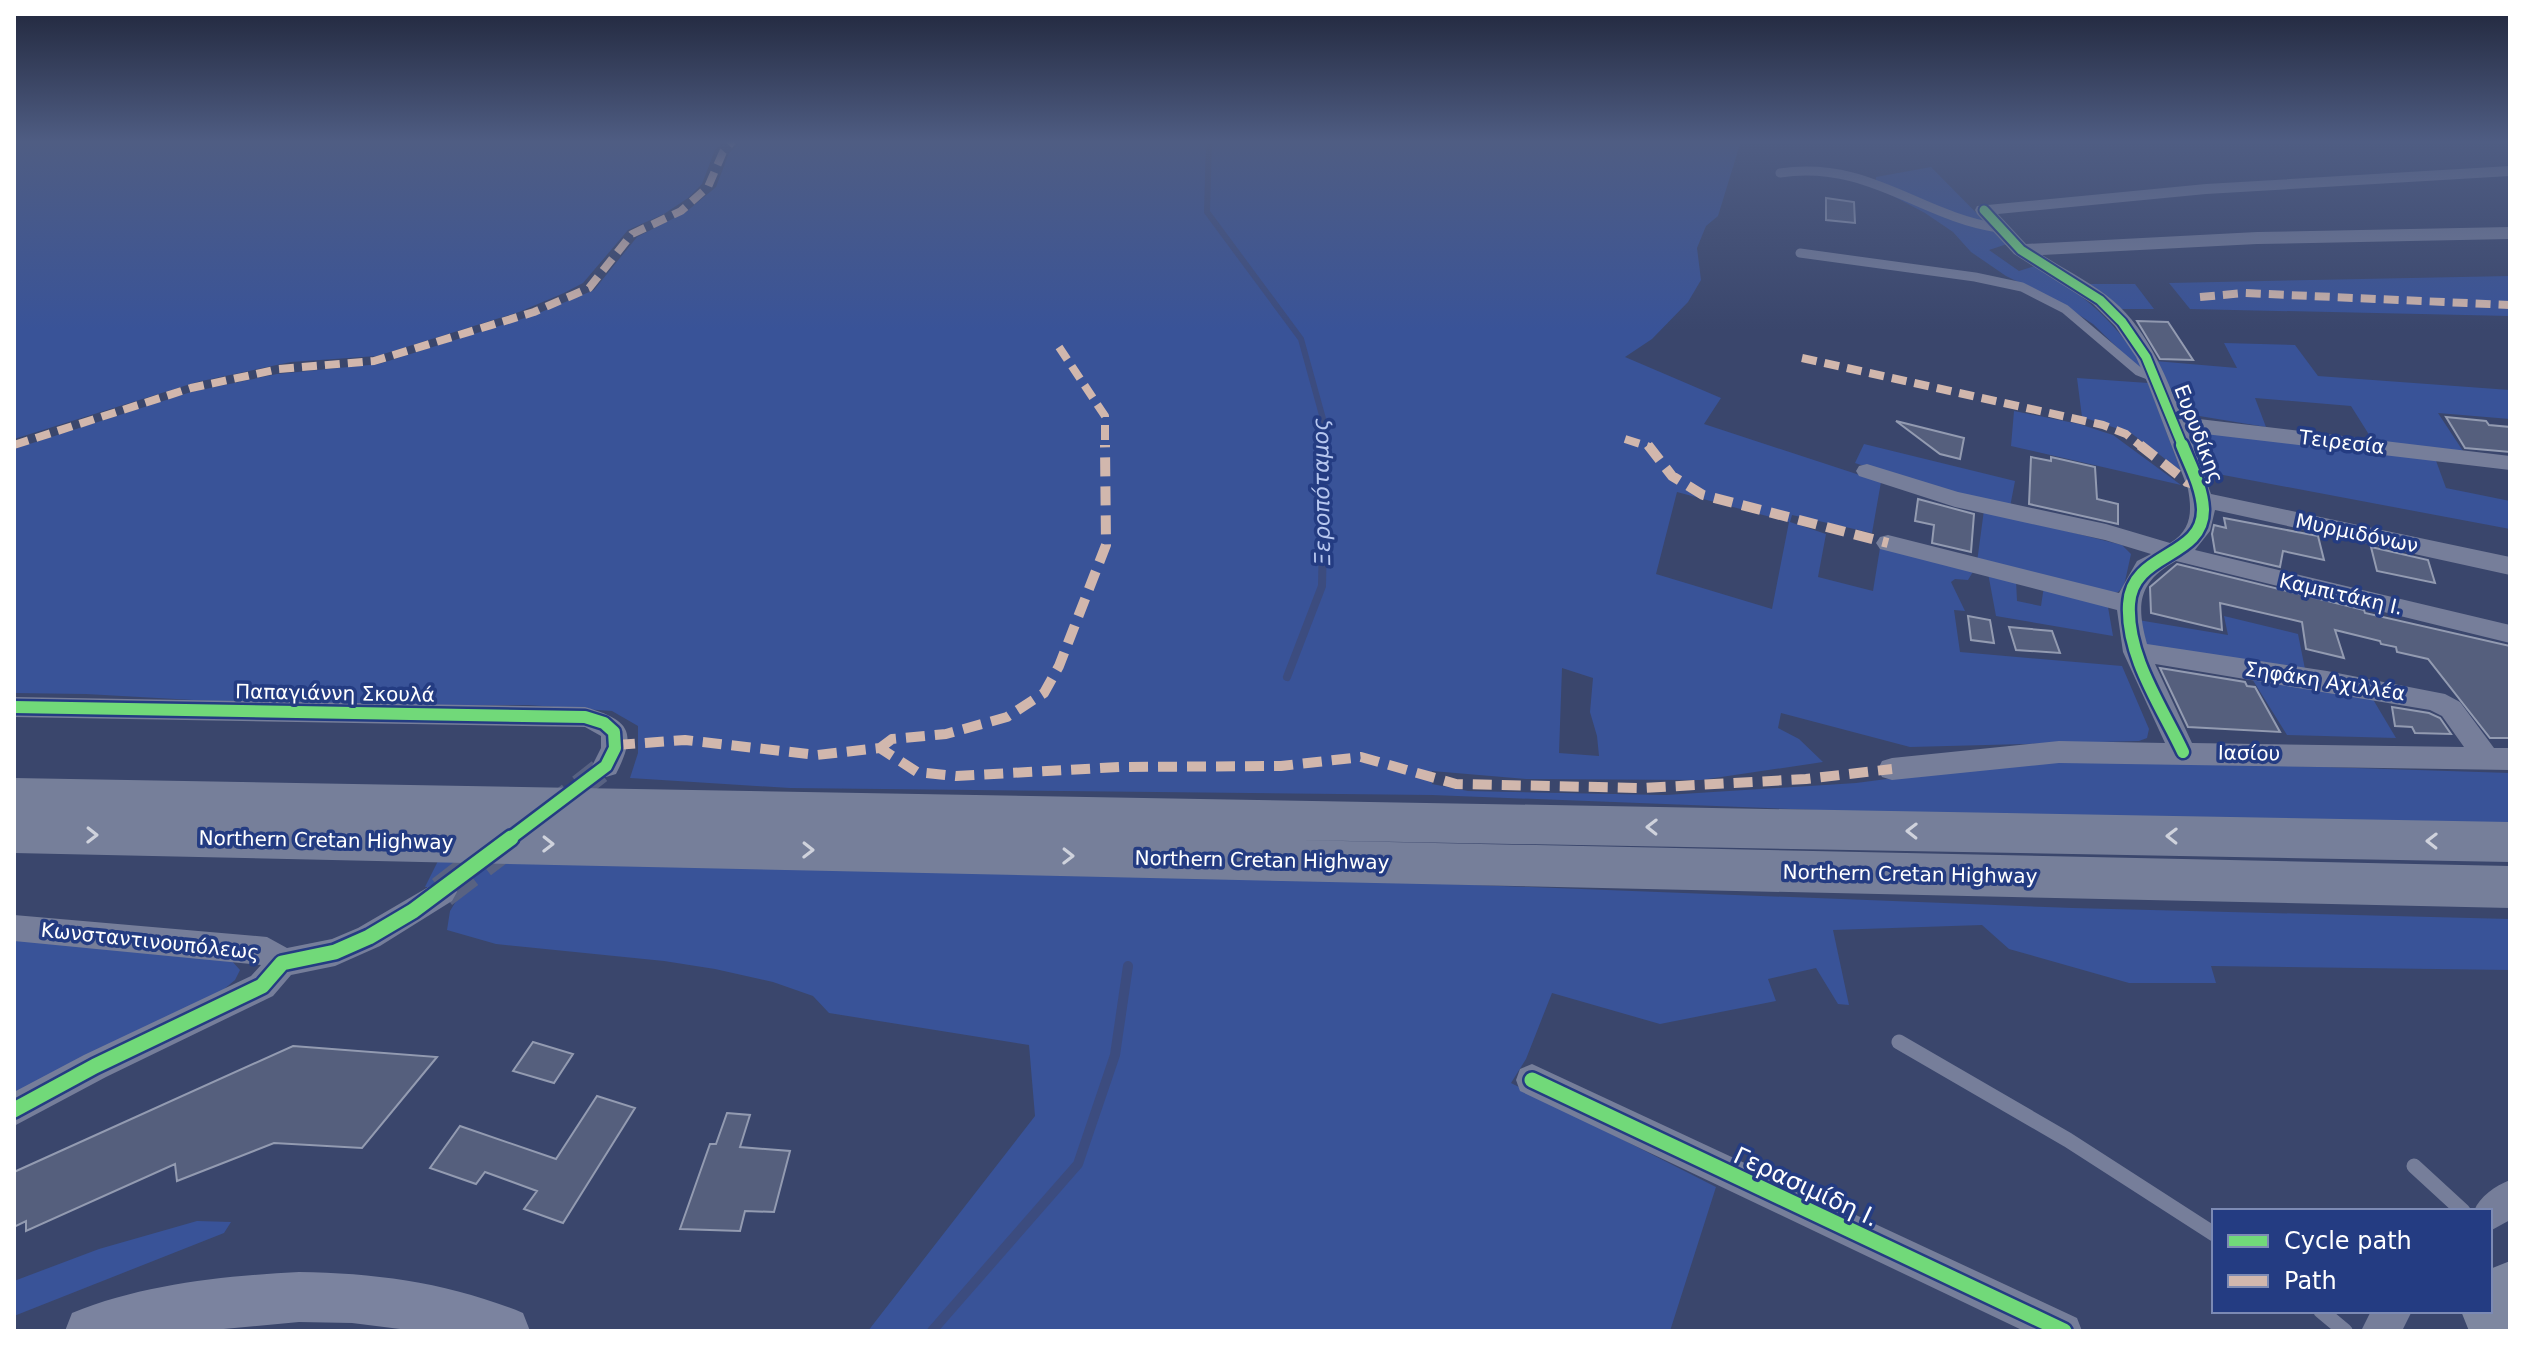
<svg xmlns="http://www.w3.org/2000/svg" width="2524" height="1345" viewBox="0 0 2524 1345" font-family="'DejaVu Sans',sans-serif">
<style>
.green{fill:#395398;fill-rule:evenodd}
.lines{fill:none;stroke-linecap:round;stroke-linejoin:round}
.stream-far2{stroke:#3c4c7f;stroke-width:6}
.stream-far1{stroke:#3c4c7f;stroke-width:8}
.stream{stroke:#3c4c7f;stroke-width:10}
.building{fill:#555f7d;stroke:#939bb1;stroke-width:2}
.minor-tunnel-far1{stroke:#586282;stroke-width:25;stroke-dasharray:25 13;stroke-linecap:butt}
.minor-tunnel{stroke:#586282;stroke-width:33;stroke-dasharray:33 16;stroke-linecap:butt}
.service-far1{stroke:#767e9a;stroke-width:9}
.service{stroke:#767e9a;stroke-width:15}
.minor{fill:#767e9a;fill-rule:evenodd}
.secondary{fill:#7b839f;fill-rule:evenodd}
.primary{fill:#7e87a0;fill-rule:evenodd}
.motorway{fill:#767f9a;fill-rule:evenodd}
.quiet-far1{stroke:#d1b7ad;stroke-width:8;stroke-dasharray:15 8;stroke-linecap:butt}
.quiet{stroke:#d1b7ad;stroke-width:10;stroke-dasharray:19 10;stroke-linecap:butt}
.cycleway-far2-casing{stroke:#243c82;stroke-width:13}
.cycleway-far1-casing{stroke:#243c82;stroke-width:17}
.cycleway-casing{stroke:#243c82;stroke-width:20}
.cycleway-far2{stroke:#71d979;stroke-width:9}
.cycleway-far1{stroke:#71d979;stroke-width:12}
.cycleway{stroke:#71d979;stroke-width:15}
.oneway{stroke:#cfd2dc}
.labels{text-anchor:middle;stroke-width:7;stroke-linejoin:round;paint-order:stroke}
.street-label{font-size:20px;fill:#fff;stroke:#243c82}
.water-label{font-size:22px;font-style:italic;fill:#b7c7ef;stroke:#243c82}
.near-street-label{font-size:24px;fill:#fff;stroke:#243c82}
</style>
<rect width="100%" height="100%" fill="#3a466c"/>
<path class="green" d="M14,141h711l-10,9 -13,34 -14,14 -24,16 -36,16 -45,53 -19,10 -45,19 -142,44 -86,6 -94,20 -183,57z
M741,141h1000l-23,75 -12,10 -9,22 4,32 -13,22 -36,37 -27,18 96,41 -17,26 177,58 -9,51 -80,-18 -2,7 36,12 -8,43 55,14 7,-43 94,22 -6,10 -13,-1 -4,3 14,29 -11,-1 6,42 162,14 27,63 -2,9 -8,3 -229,6 -129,-34 -3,15 21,11 24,23 -122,18 -175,-1 -94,-8v13l36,7 198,4 190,-12 146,-19 133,-3 375,12v53l-383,-4 -695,-27 -642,-7 -160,-10 8,-25v-27l-26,-15 -84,-6 -227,1 -215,-12 -72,-1v-244l177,-57 86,-18 102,-10 155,-49 60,-25 43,-53 49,-25 30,-25 13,-34zM1677,492l112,30 -17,87 -116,-35zM1562,668l31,10 -3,34 7,24 2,20 -40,-3z
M1931,167l76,77 -18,6 30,21 16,-5c54,33 74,49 110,102l-6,1 -46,-45 -34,-22 -53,-26 -35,-24 -18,-20 -28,-19 -49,-26v-10z
M2510,276v40l-320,-7 -21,-26z
M2084,284h51l19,25h-36z
M2224,343l71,2 23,31 192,14v29l-72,-6 25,38 -90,-10 -22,-35 -96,-8 11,29 -85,-14 -26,-52 82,7z
M2077,378l71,5 33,88 -50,-38 -49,-16z
M2014,411l65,13 34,11 68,50 -170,-39z
M2191,430l244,28 11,30 64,13v28l-308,-58 -17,-38z
M1864,444l151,37 -5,26 -101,-26 -54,-18z
M1984,510l138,35 9,9 -7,32 -6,6 -9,2 -132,-32z
M1988,573l28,7 1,21 24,5 3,-20 64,21 5,29 -117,-20z
M2224,616l74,18 7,35 -161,-23 -6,-26 90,15z
M2249,674l119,17 28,47 -109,-3z
M439,859l908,21 726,28 437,11v51l-299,-4 5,17h-87l-120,-34 -27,-24 -149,5 16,75 -11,-1 -22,-36 -48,11 8,22 -116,23 -108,-31 -26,66 -15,24 205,104 -46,144h-802l167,-215 -6,-71 -200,-32 -16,-17 -40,-14 -58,-13 -51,-8 -168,-17 -49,-14 3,-19 14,-23 -39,-1z
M14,938l217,22 9,10 -5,10 -18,15 -203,102z
M197,1221l34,1 -7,11 -210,83v-35l85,-32z"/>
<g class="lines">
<path class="stream-far2" d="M1209,141l-2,71 94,127 24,87v21"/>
<path class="stream-far1" d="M1287,677l35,-91 3,-141"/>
<path class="stream" d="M932,1331l146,-167 37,-109 13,-89"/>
</g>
<path class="building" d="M1826,198l28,4 1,21 -29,-3z
M2137,321l31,1 25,38 -33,-1z
M2446,417l40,4 3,4 21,2v25l-45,-4z
M1896,421l68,17 -4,21 -20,-5z
M2031,457l20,4v-4l44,10 2,32 21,5v20l-89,-20z
M1918,499l56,15 -3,38 -39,-9 2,-18 -19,-4z
M2224,518l94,18 6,24 -41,-9 -3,16 -65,-15 -3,-18 2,-9 12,3z
M2371,547l57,13 7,23 -58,-12z
M2177,564l187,46 1,3 145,33v92h-20l-62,-79 -31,-7 -1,-5 -15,-3 -1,-3 -45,-11 9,28 -38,-9 -4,-27 -82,-19 2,27 -71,-17 -1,-26z
M1968,616l22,4 4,23 -23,-3z
M2009,627l43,4 8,22 -44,-3z
M2160,668l85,14 2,4 8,1 25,45 -92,-5z
M2392,707l37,6 11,5 11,16 -36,-1 -3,-6 -17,-1z
M533,1042l40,12 -19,29 -41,-12z
M293,1046l144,11 -75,91 -88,-5 -97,38 -2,-17 -149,67v-10l-12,6v-55z
M597,1096l38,12 -72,115 -39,-14 13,-18 -52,-19 -9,12 -46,-16 30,-42 96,33z
M727,1113l23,2 -10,32 50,4 -16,61 -29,-1 -5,20 -60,-2 30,-85h6z"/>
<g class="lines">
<path class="minor-tunnel-far1" d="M550,810l56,-44"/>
<path class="minor-tunnel" d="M442,892l64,-49"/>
<path class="service-far1" d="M1780,173c89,-13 139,43 218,55
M1800,253l175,24 47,10 43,22 73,62 18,7"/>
<path class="service" d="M1899,1042l169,98 146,94
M2414,1166l49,45
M2321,1311l24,20"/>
<path class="minor" d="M2510,166v10l-304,18 -208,20 28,30 231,-12 253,-5v12l-253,5 -215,11c21,13 44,25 64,40 39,29 59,78 76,122l328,39v14l-322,-38 23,62 299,63v18l-295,-65 -5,21 -15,19 315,75v18l-334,-82c-38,21 -40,43 -29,83l180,27 118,23 15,8 34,46h16v22l-451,-7 -167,17 -10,-3 -4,-8 4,-8 10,-3 167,-17 106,2 -42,-91 -6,-42 -229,-59 -8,-2 -4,-6 4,-6 8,-2 231,58 18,-32 14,-7 -46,-14 -150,-33 -96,-31 -3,-5 3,-5 8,-2 91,28 148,32 64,19c22,-13 22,-32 18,-54l-40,-105 -12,-27 -21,-31 -22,-22 -79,-50 -37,-40 -2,-4 2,-4 229,-22zM2155,664l275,46 12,6 22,31 -272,-4z
M14,697l571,10c44,13 53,24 31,67l-10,3 -10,-3 -4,-8 9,-18v-12l-16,-9 -571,-10z
M442,879l10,4 5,9 -5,9 -72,45 -45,20 -44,9 -18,21 -167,81 -92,49v-34l70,-37 167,-79 10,-11 -247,-24v-26l253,22 20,11 45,-9 26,-11z
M1532,1064l545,254 5,13h-58l-504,-240 -4,-11 4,-11z
M2510,1180v40l-20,11v-20h-16c6,-15 21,-25 36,-31z
M2371,1311h41l-10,20h-41z"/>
<path class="secondary" d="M299,1272c78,1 151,11 224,41l7,18h-114l-64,-8 -53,-1 -97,9h-137l7,-18c71,-29 151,-37 227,-41z"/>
<path class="primary" d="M2510,1261v70h-41l-8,-20h29v-42z"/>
<path class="motorway" d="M14,778l2496,44v40l-1213,-22 1213,26v42l-2496,-55z"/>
<path class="quiet-far1" d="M2200,297l44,-4 266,12
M1059,347l46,69v31
M1802,358l301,67 23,9 16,13
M1625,439l25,8
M14,445l177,-57 88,-19 95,-8 160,-49 55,-24 43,-54 49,-23 27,-24 15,-35 10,-11"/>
<path class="quiet" d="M1648,445l24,31 31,19 185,48
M2140,445l47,37 11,3
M616,745l69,-5 132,15 63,-7 37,24 39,4 164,-9 161,-1 80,-9 95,27 186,4 164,-9 86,-10
M880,748l12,-9 54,-5 61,-17 37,-24 15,-27 47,-121 -1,-100"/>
<defs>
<path id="cycleway-far2" d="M1984,210l37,40 79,50 22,22 24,35 37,90"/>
<path id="cycleway-far1" d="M2182,445c8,20 20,42 21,64 1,50 -71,42 -74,95 -3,52 33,103 54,148
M14,707l571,10 19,6 10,9 1,16 -9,18 -98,74"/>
<path id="cycleway" d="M1532,1080l532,251
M14,1110l81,-44 167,-80 20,-23 53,-11 34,-15 44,-26 98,-73"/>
</defs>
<use href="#cycleway-far2" class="cycleway-far2-casing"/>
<use href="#cycleway-far1" class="cycleway-far1-casing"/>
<use href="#cycleway" class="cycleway-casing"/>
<use href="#cycleway-far2" class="cycleway-far2"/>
<use href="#cycleway-far1" class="cycleway-far1"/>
<use href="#cycleway" class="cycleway"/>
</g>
<defs><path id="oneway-chevron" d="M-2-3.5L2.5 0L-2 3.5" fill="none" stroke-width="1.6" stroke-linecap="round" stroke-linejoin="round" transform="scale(2)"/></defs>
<g class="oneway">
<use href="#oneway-chevron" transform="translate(1652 827) rotate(-179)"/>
<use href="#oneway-chevron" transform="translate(1912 831) rotate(-179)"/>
<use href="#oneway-chevron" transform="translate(92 835) rotate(1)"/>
<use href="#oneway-chevron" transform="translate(2172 836) rotate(-179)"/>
<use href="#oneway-chevron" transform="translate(2432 841) rotate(-179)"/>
<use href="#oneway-chevron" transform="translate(548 844) rotate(1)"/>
<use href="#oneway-chevron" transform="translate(808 850) rotate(1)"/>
<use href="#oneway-chevron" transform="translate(1068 856) rotate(1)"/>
</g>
<linearGradient id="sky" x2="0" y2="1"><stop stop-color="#20263b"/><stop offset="0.43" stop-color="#4f5d83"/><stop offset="1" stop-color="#4f5d83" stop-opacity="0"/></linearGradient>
<rect width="2524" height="330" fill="url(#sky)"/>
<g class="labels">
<g class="street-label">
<text transform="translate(2199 434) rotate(69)" y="7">Ευρυδίκης</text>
<text transform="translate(2342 442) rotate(7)" y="7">Τειρεσία</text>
<text transform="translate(2357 533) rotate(12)" y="7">Μυρμιδόνων</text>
<text transform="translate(2341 594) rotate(13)" y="7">Καμπιτάκη Ι.</text>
<text transform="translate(2325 681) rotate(9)" y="7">Σηφάκη Αχιλλέα</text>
<text transform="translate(335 693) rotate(1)" y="7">Παπαγιάννη Σκουλά</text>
<text transform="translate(2249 753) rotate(1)" y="7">Ιασίου</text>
<text transform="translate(326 840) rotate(1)" y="7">Northern Cretan Highway</text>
<text transform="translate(1262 860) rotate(1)" y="7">Northern Cretan Highway</text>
<text transform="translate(1910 874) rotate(1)" y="7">Northern Cretan Highway</text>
<text transform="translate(150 941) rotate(6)" y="7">Κωνσταντινουπόλεως</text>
</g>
<g class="water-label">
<text transform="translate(1321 492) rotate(-91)" y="8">Ξεροπόταμος</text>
</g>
<g class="near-street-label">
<text transform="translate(1806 1187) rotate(25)" y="8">Γερασιμίδη Ι.</text>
</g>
</g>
<rect width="2524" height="1345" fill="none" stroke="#ffffff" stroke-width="32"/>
<rect x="2212" y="1209" width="280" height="104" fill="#243c82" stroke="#7c8ab4" stroke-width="2"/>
<rect x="2228" y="1235" width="40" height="12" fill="#71d979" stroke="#7c8ab4" stroke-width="2"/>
<text x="2284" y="1249" font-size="24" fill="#ffffff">Cycle path</text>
<rect x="2228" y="1275" width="40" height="12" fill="#d1b7ad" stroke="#7c8ab4" stroke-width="2"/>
<text x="2284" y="1289" font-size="24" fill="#ffffff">Path</text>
</svg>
